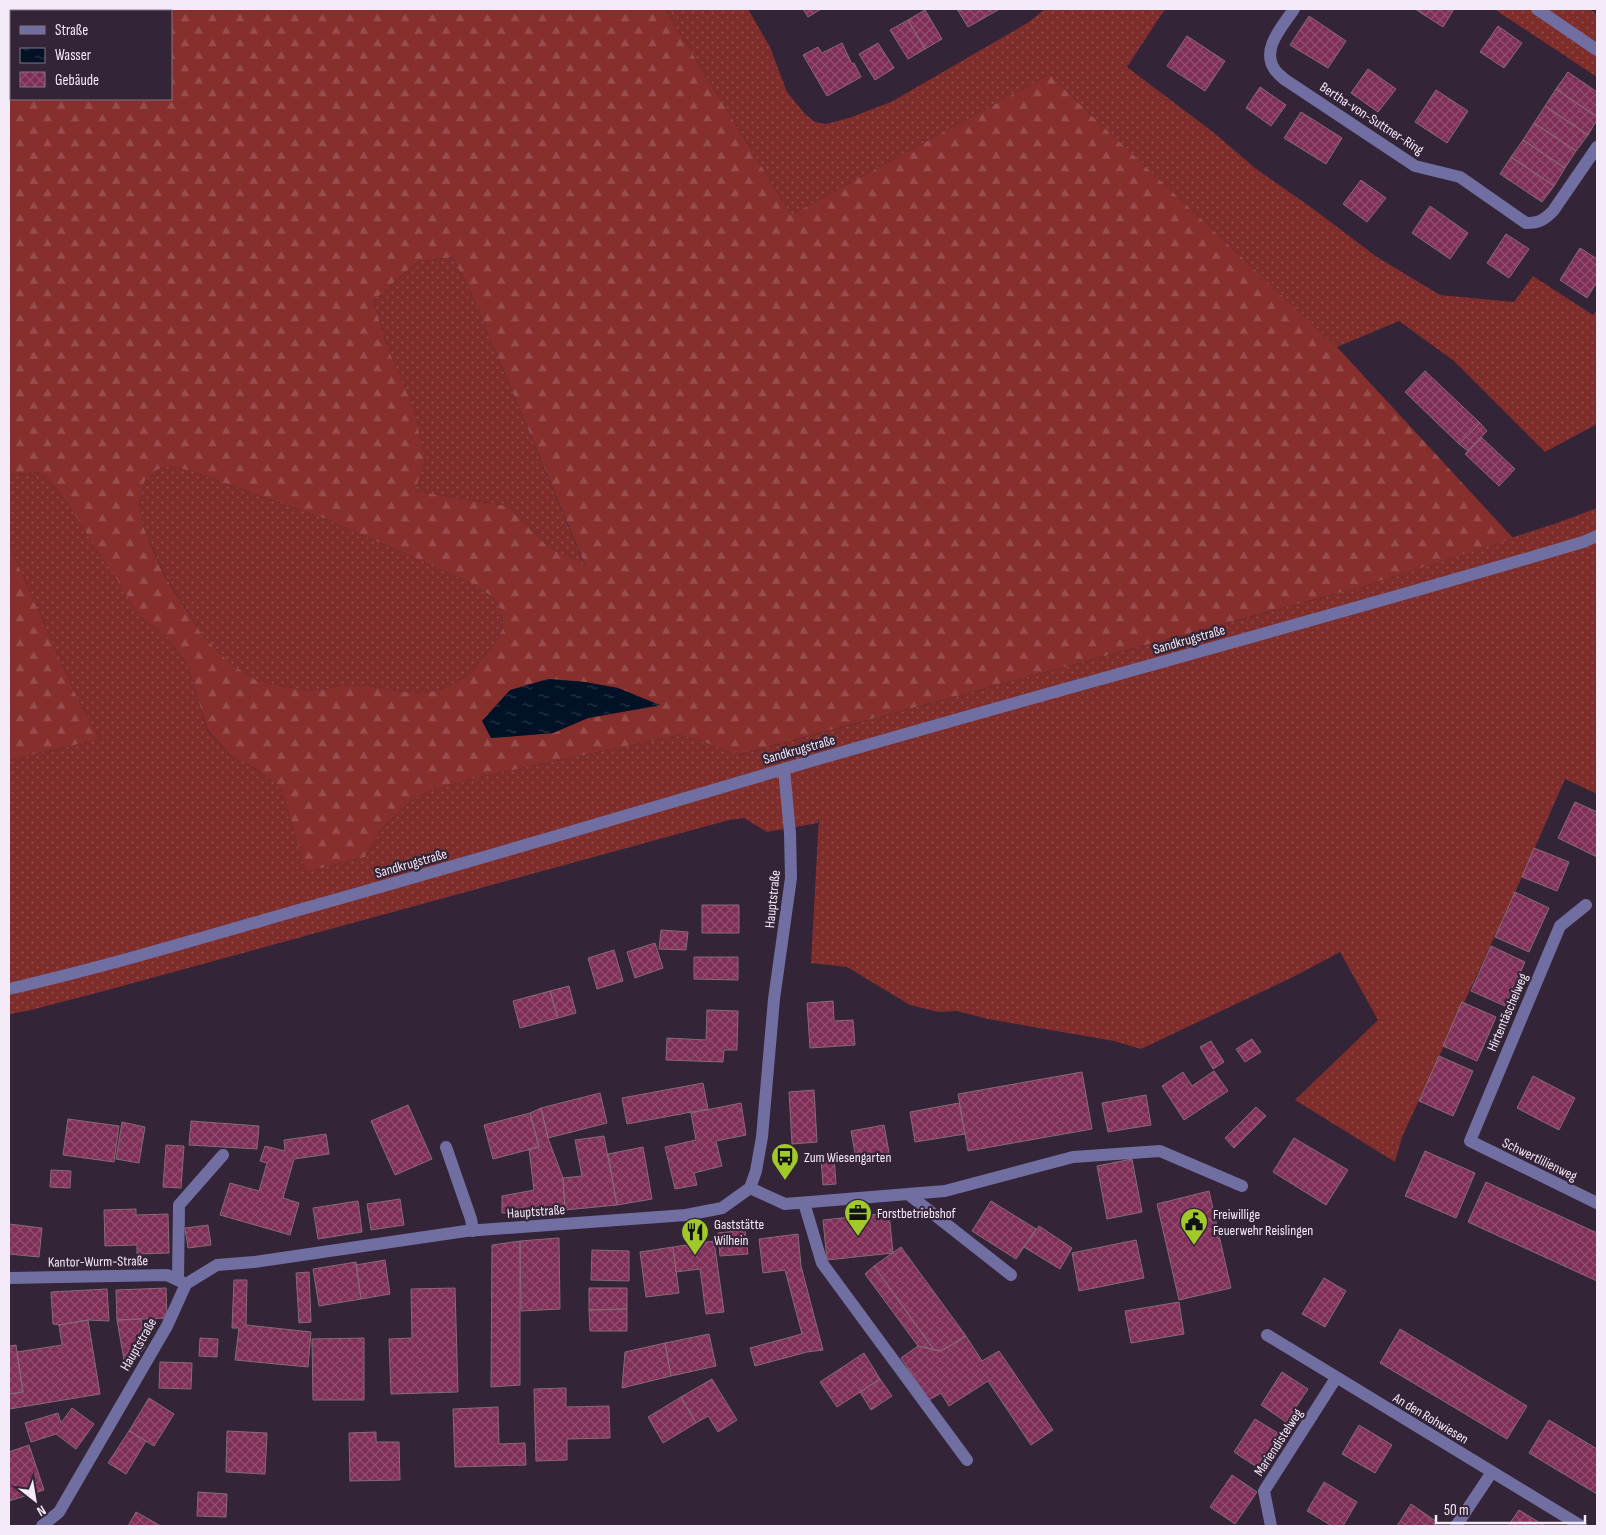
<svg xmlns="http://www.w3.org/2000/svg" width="1606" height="1535" viewBox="0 0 1606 1535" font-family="'Sofia Sans Condensed',sans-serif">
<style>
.grass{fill:url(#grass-dots)}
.forest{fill:url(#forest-firs);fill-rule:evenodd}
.water{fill:url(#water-ripples)}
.building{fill:url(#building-cross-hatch);stroke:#866a76}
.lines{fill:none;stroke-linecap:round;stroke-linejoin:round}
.minor{stroke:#716ea2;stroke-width:12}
.labels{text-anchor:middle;stroke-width:4.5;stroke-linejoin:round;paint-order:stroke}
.street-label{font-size:14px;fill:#f5ebf8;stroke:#332437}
.poi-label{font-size:14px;fill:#f5ebf8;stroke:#332437;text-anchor:start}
</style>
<defs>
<pattern id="grass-dots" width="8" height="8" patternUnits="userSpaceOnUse" patternTransform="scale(1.25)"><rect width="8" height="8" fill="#7e2d2b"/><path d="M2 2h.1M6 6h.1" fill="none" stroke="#914c4a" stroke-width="1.8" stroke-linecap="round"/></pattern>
<pattern id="forest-firs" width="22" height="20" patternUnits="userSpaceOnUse" patternTransform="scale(1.25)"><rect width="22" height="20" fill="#862f2d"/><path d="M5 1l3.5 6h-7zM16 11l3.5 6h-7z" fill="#984d4c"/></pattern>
<pattern id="water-ripples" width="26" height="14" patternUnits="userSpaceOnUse" patternTransform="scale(1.25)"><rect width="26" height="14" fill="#021226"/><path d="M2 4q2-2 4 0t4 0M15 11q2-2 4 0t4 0" fill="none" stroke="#283546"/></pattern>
<pattern id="building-cross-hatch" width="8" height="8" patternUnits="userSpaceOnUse" patternTransform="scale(1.25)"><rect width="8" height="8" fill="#7f2f57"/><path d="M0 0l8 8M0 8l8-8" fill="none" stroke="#924d70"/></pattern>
</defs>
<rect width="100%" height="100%" fill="#332437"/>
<path class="grass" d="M665,9h83l22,38 17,45 18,22 10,8 11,2 23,-6 42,-16 138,-80 16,-13h120l-38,58 86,65 42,36 57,40 65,49 63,38 74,7 19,-26 60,39 4,-5v114l-52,28 -91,-91 -55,-40 -62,26 -245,-231 -42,-42 -259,141z
M1494,9h95l8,5v63z
M452,257l17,31 116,278 -37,-19 -41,-41 -92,-15 -27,-142 -15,-48 44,-39z
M170,466l21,5 135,48 143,63 24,15 9,14 1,18 -12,19 -20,25 -23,14 -21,6 -30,-2 -28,-5h-28l-32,5 -52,-10 -26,-17 -29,-29 -39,-63 -20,-46 -4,-24 6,-22 11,-10z
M37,472l11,6 19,25 54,81 18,32 27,19 22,31 19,64 23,25 28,15 23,18 25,84 59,-15 16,-28 31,-29 17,-9 50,-14 200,-42 20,5 40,15 625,-169 196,-64 37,-14v286l-32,-15 -43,98 -120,260 -7,25 -100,-62 83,-80 -38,-68 -45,24 -154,73 -27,-8 -126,-22 -31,-8 -19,1 -28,-7 -63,-38 -36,-4 8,-147 -1,7 -51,9 -23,-14 -15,2 -625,171 -77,20 -18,3v-254l91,-21 -21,-37 -70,-157v-70z"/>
<path class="forest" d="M9,9h656l126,206 259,-141 42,42 245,231 176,191 -149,48 -626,169 -39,-15 -20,-5 -200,42 -50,14 -17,9 -31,29 -16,28 -59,15 -25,-84 -23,-18 -28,-15 -23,-26 -19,-63 -22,-31 -27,-19 -19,-32 -53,-81 -19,-25 -11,-6 -28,3zM11,11h160v88h-160zM452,257l17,31 116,277 -37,-18 -41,-41 -92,-15 10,-33 -13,-53 -24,-56 -15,-48 44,-39zM170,466l21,5 135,48 143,63 24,15 9,14 1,18 -12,19 -20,25 -23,14 -21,6 -30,-2 -28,-5h-28l-32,5 -52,-10 -26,-17 -29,-29 -39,-62 -20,-47 -4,-24 6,-22 11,-10zM548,679l36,3 34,6 40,18 -70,12 -35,15 -62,5z
M9,545l70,157 21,37 -91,21z"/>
<path class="water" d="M548,679l37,3 33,6 42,17 -72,13 -35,15 -62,5 -9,-17 28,-31z"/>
<path class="building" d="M803,9h18l-13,8z
M957,9h40l1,1 -30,17z
M1415,9h39l-11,18z
M925,10l17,29 -17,10 -17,-29z
M1309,16l37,25 -18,27 -38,-23z
M908,20l17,29 -17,10 -18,-29z
M1498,26l24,17 -18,25 -24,-16z
M1187,36l38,25 -20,30 -38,-25z
M842,43l10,21 2,-1 7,14 -34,19 -24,-41 15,-8 4,6z
M878,43l16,25 -19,12 -16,-26z
M1368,69l28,20 -18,23 -27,-19z
M1568,72l29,20v25l-41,-28z
M1260,87l26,18 -15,21 -25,-18z
M1556,89l41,28v3l-9,15 -43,-29z
M1436,90l32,21 -21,32 -32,-21z
M1545,106l43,29 -12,16 -42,-28z
M1301,112l41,26 -16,26 -42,-26z
M1534,123l42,28 -11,17 -42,-28z
M1523,140l42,28 -11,18 -43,-29z
M1511,157l43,29 -12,16 -42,-28z
M1361,180l25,18 -19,24 -24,-18z
M1430,206l38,27 -18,26 -38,-26z
M1506,234l23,15 -20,29 -22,-15z
M1580,248l17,11v23l-10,16 -27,-18z
M1425,371l55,52 -21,21 -54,-52z
M1480,423l7,8 -19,20 -9,-7z
M1481,437l34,32 -16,17 -34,-32z
M1575,802l22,10v45l-39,-19z
M1534,848l35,14 -12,29 -35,-14z
M1515,892l34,16 -20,44 -34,-15z
M702,905h37v28h-37z
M661,930l27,2 -2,18 -27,-1z
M655,943l8,25 -28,10 -8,-26z
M1491,946l34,16 -20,44 -34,-15z
M614,950l9,31 -26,8 -9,-31z
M694,957h44v23l-44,-1z
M569,986l7,27 -18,5 -8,-27z
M550,991l8,27 -38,10 -7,-27z
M833,1001l1,20 19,-1 2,25 -45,3 -3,-45z
M1462,1002l34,15 -19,44 -34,-15z
M707,1010l31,1 -1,39h-13l-1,12 -57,-2 1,-22 39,2z
M1252,1039l9,13 -16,10 -9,-13z
M1211,1041l13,21 -11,7 -13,-22z
M1439,1056l34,15 -20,45 -34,-15z
M1214,1071l14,20 -44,29 -22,-34 21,-14 9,14z
M1082,1072l10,57 -124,22 -10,-57z
M1533,1076l42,22 -16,32 -42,-22z
M703,1083l5,26 -81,15 -5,-26z
M814,1090l3,52 -25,2 -3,-52z
M600,1093l7,30 -59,15 -7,-30z
M1146,1095l5,30 -43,7 -6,-29z
M741,1103l5,32 -30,6 6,25 -28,7 3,12 -22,4 -10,-42 31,-7 -5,-27z
M959,1103l6,31 -50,8 -5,-30z
M408,1105l24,54 -37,16 -24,-54z
M1256,1107l10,9 -32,32 -9,-10z
M541,1108l7,30 15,40 2,32 -63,3v-17l32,-6 -5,-41 10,-2 -9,-34z
M530,1113l9,34 -46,12 -9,-34z
M68,1119l51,7 -5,36 -51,-7z
M191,1121l68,5 -2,23 -68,-4z
M122,1122l23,5 -6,36 -23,-4z
M884,1125l6,33 -33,6 -6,-33z
M326,1134l3,20 -35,5 -11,39 16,5 -9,32 -70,-20 10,-32 29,8 8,-28 -7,-2 5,-15 20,5 -1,-11z
M604,1136l13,69 -52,5 -2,-32 19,-2 -7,-36z
M1294,1138l54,32 -22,35 -53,-33z
M166,1145l18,1 -3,42 -18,-1z
M643,1147l9,52 -35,6 -9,-51z
M1425,1151l50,22 -19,45 -51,-22z
M834,1157l2,27 -13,1 -2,-27z
M1132,1159l10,53 -35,7 -10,-53z
M51,1170l20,1 -1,17 -20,-1z
M1486,1182l111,51v48l-129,-59z
M1209,1191l22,97 -52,12 -22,-96z
M400,1199l4,26 -33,5 -4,-26z
M358,1201l4,31 -44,7 -5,-31z
M991,1201l45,28 -20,30 -44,-28z
M136,1209v6l32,-1 1,39 -32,1v-9l-32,1 -1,-36z
M889,1213l4,40 -66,7 -4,-40z
M9,1224l33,4 -3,29 -30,-3z
M208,1225l3,20 -23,3 -3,-20z
M1039,1226l33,22 -12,21 -36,-22z
M745,1230l3,24 -28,2 -2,-23z
M798,1234l3,32 22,84 -16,2 -52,14 -5,-18 52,-14 -17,-64 -22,3 -4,-34z
M559,1238l1,71 -39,2 -1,-70z
M1136,1240l8,38 -65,13 -7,-38z
M520,1241v144l-29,2 1,-142z
M714,1241l10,71 -18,2 -6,-45 -24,3 -3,-25z
M673,1247l6,46 -33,4 -6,-45z
M901,1247l65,89 -25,15 -7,-1 -60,-84z
M592,1250l37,1v30l-38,-1z
M385,1260l5,34 -29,5 -5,-34z
M356,1262l5,37 -42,7 -6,-37z
M874,1266l60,84 -16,-4 -53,-72z
M309,1272l2,50 -12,1 -3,-50z
M1324,1278l22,13 -21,36 -23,-13z
M234,1280h13l-1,45 65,7 -3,35 -73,-7 4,-32h-7z
M166,1288l1,30 -50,2 -1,-30z
M455,1288l3,104 -67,2 -2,-55 23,-1 -1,-49z
M589,1288h38v21l-38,1z
M107,1289l2,32 -21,-1 -29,5 -6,-1 -2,-32z
M1179,1302l5,32 -53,9 -6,-32z
M627,1309v22h-37l-1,-21z
M141,1319l4,28 -19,24 -9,-51z
M88,1320l12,74 -91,15v-15l14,-2 -6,-40 45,-7 -3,-20z
M1400,1329l127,77 -20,33 -127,-76z
M709,1334l7,32 -45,10 -6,-33z
M966,1336l16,25 17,-10 54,79 -22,15 -43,-64 -39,25 -8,-13 -12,7 -28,-42 17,-12 23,5z
M200,1338l18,1 -1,18 -18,-1z
M364,1338v62h-51l-1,-61z
M665,1343l6,33 -49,12 3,-36z
M16,1345l7,47 -14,2v-48z
M864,1353l16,26 -43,28 -17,-25z
M160,1362l32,1 -1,26 -32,-1z
M1282,1372l26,17 -22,33 -25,-17z
M712,1379l25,41 -19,12 -10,-16 -12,7 -15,-26z
M880,1379l12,17 -21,14 -11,-18z
M566,1388v19l43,-1 1,32 -43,1v21l-31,1 -2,-72z
M681,1397l15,26 -33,20 -15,-26z
M149,1398l25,16 -20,32 -25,-15z
M498,1407l1,37 26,-1 1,22 -71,2 -2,-58z
M72,1408l22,16 -18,25 -20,-15 -25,8 -6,-19 33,-10 3,10z
M1255,1419l26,16 -21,34 -26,-17z
M1549,1420l48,29v45l-68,-41z
M1359,1425l33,20 -17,28 -33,-19z
M129,1431l17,10 -20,33 -18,-11z
M227,1431l40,2 -2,41 -39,-2z
M376,1432v10h23l1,38 -50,1 -1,-48z
M29,1445l15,45 -35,11v-49z
M1232,1475l25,17 -22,32 -25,-17z
M1324,1482l33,20 -14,24h-11l-25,-15z
M198,1492l29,2 -1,23 -29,-1z
M1411,1504l26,18 -3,4h-37z
M1519,1510l26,16h-37z
M136,1512l25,14h-33z"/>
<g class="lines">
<path class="minor" d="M1294,9c-11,17 -34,40 -19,61 2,3 6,6 9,9l131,87 45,11 66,46c13,0 18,-3 27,-12l44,-64
M1537,9l60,41
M1586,905l-26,21 -90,215 127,62
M9,989c99,-23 196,-52 293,-80 161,-45 322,-93 482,-140 266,-78 534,-148 799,-227l14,-6
M446,1147l25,72 2,12
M750,1188l35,16 160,-13 128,-34 87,-6 82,35
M908,1194l103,81
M804,1203l18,60 145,197
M9,1278l158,-3 19,9
M178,1280l1,-75 44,-50
M1267,1335l314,191
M42,1526l17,-14 108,-186 19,-42 31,-19 37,-3 212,-31 220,-16 36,-7 28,-20 6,-17 6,-34 12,-138 17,-121 -1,-45 -6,-64
M1271,1526l-7,-35 72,-113
M1456,1526l36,-54"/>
</g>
<defs>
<symbol id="bus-pin" viewBox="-11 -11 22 30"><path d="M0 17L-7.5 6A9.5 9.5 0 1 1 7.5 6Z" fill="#a1c92a" stroke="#332437"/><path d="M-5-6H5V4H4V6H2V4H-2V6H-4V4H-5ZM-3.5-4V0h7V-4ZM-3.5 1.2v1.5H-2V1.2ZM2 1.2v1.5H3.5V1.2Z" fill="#111"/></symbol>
<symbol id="office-pin" viewBox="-11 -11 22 30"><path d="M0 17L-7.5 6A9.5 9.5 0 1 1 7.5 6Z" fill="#a1c92a" stroke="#332437"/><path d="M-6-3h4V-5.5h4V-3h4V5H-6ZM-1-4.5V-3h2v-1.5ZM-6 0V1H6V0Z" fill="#111"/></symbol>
<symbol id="civic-pin" viewBox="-11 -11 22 30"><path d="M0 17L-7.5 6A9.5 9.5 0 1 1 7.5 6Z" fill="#a1c92a" stroke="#332437"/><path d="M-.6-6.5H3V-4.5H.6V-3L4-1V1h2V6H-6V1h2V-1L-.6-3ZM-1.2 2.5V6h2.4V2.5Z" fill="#111"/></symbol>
<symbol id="restaurant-pin" viewBox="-11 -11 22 30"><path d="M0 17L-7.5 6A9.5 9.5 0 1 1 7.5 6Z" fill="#a1c92a" stroke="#332437"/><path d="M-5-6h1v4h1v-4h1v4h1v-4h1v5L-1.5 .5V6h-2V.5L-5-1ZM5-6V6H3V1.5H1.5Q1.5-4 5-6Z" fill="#111"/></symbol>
</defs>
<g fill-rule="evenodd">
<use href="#bus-pin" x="769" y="1141" width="32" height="43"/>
<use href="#office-pin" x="842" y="1197" width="32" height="43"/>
<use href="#civic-pin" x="1178" y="1206" width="32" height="43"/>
<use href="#restaurant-pin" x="679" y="1216" width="32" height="43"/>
</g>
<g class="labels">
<g class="street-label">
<text transform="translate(1372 118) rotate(33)" y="5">Bertha-von-Suttner-Ring</text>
<text transform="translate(1189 639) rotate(-16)" y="5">Sandkrugstraße</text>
<text transform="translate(799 749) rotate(-16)" y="5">Sandkrugstraße</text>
<text transform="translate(411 863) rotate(-16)" y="5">Sandkrugstraße</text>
<text transform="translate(772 899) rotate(-84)" y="5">Hauptstraße</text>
<text transform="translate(1507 1012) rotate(-67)" y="5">Hirtentäschelweg</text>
<text transform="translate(1540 1159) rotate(26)" y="5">Schwertlilienweg</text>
<text transform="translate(536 1211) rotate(-4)" y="5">Hauptstraße</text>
<text transform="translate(98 1261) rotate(-1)" y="5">Kantor-Wurm-Straße</text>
<text transform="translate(138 1344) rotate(-60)" y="5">Hauptstraße</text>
<text transform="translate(1431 1418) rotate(31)" y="5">An den Rohwiesen</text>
<text transform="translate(1278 1442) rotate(-57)" y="5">Mariendistelweg</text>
</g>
<g class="poi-label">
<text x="804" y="1162">Zum Wiesengarten</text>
<text x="877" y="1218">Forstbetriebshof</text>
<text x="1213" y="1219">Freiwillige<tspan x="1213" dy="16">Feuerwehr Reislingen</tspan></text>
<text x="714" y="1229">Gaststätte<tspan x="714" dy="16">Wilhein</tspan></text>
</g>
</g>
<rect width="1606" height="1535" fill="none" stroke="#f5ebf8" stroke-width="20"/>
<rect x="10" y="10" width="162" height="90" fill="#332437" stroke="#817484"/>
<rect x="20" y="26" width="25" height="8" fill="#716ea2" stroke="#817484"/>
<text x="55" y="35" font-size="15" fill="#f5ebf8">Straße</text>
<rect x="20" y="48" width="25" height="15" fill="url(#water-ripples)" stroke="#817484"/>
<text x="55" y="60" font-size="15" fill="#f5ebf8">Wasser</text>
<rect x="20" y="72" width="25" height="15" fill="url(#building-cross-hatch)" stroke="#817484"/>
<text x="55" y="85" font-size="15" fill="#f5ebf8">Gebäude</text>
<g transform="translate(35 1500) rotate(149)" stroke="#332437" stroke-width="4" paint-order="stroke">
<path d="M0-4L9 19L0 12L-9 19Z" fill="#f5ebf8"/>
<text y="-8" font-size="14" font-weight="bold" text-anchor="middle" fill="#f5ebf8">N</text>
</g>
<path d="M1436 1515v8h149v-8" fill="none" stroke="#f5ebf8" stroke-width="2.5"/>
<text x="1444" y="1515" font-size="15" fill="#f5ebf8" stroke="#332437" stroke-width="4" paint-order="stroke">50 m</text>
</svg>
